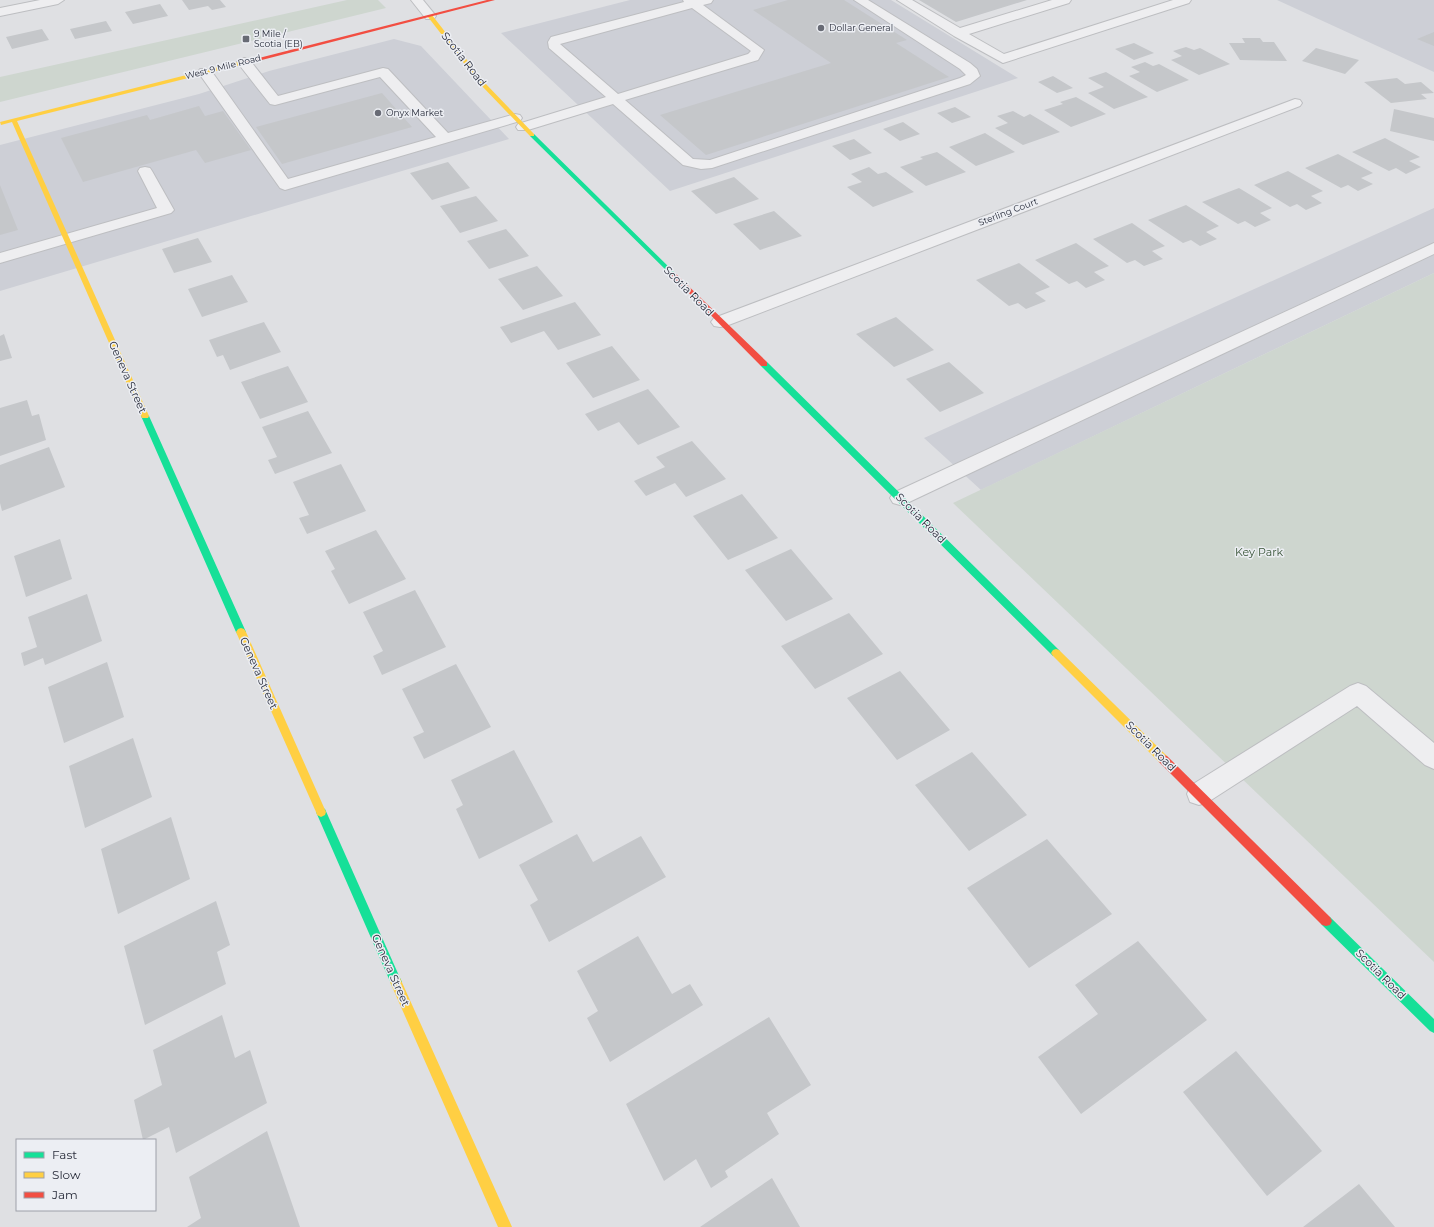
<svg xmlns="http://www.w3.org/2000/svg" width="1434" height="1227" viewBox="0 0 1434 1227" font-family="Montserrat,sans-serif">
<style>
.built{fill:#cdcfd6}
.green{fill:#ced6cf}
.building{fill:#c5c7ca}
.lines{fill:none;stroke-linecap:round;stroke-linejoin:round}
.lane-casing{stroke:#bdbec1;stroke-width:2}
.street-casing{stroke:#bdbec1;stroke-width:2}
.lane{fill:#eeeef0;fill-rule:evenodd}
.street{fill:#eeeef0;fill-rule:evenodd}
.fast{fill:#16e098;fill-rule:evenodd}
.slow{fill:#ffcf43;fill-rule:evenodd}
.jam{fill:#f24e42;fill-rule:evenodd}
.poi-dot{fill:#686b75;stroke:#eceef3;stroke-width:1.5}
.labels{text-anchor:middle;stroke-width:3;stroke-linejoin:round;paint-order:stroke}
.far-poi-label{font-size:9px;fill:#282c3a;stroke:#eceef3;text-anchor:start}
.far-street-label{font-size:9px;fill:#282c3a;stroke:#eceef3}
.street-label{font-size:11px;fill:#282c3a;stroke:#eceef3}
.park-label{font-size:11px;fill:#385437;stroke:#eceef3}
</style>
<rect width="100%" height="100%" fill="#dfe0e3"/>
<path class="built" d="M630,0h261l127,78 -348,113 -169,-158z
M1277,0h157v72z
M394,39l27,7 88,93 -509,152v-146l199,-51 70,-23z
M1434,208v65l-453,217 -57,-52z"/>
<path class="green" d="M347,0h31l8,8 -386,94v-25z
M1434,273v689l-481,-459z"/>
<path class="building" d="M182,0h38l6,7 -14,3 -4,-4 -19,4z
M788,0h56l63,40 -11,3 53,34 -243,78 -46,-40 171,-52 -78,-53z
M919,0h108l-71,22z
M160,4l8,12 -35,8 -8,-12z
M106,21l6,10 -37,8 -5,-10z
M42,29l7,11 -37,9 -6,-12z
M1434,32v14l-17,-7z
M1242,38h18l3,4h11l13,19 -47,-1 -11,-17h16z
M1134,43l20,10 -20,7 -19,-11z
M1186,47l8,3 6,-2 30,16 -31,11 -28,-15 11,-4 -9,-5z
M1316,48l43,12 -14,14 -43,-13z
M1145,62l8,4 6,-2 30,16 -32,12 -28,-16 11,-4 -9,-5z
M1106,72l42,25 -34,12 -26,-16 16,-6 -16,-9z
M1053,76l20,12 -16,5 -19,-11z
M1397,78l8,6 16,-2 13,11 -13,1 6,5 -36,4 -27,-21z
M382,93l30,34 -130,37 -26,-37z
M1076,97l30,17 -35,13 -27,-17 19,-6 -3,-2z
M199,106l6,10 18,-5 28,39 -46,13 -9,-13 -113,32 -22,-44 86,-23 3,5z
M955,107l16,10 -19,6 -15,-10z
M1394,109l40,9v23l-44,-10z
M1013,111l11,6 6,-3 30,18 -37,13 -28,-17 13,-5 -11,-7z
M903,122l17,12 -20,7 -17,-12z
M985,133l30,19 -39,14 -27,-19z
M1385,138l35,19 -11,4 12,6 -15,7 -10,-6 -7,3 -37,-19z
M854,139l18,14 -22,7 -18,-14z
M937,152l29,20 -40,14 -26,-19 23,-8 -3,-2z
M1338,154l35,19 -12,5 12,6 -15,7 -10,-6 -7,3 -36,-20z
M448,162l22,26 -38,12 -22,-27z
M869,167l9,7 8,-2 28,20 -41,15 -26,-20 15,-5 -11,-8z
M1288,171l35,20 -12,5 11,7 -16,7 -9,-6 -7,3 -36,-22z
M734,177l25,22 -43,15 -25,-23z
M0,185l18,45 -18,5z
M1239,188l33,20 -12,5 11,7 -16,7 -10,-6 -7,3 -36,-22z
M476,196l22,25 -38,12 -20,-27z
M1186,205l33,21 -13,6 11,7 -17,7 -9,-6 -8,3 -35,-23z
M774,211l28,25 -42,14 -27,-26z
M1132,223l33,23 -13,5 11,8 -19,7 -9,-6 -8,3 -34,-24z
M506,229l23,27 -40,13 -22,-28z
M198,238l14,24 -38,11 -12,-24z
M1076,243l33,23 -15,6 11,8 -19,8 -9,-7 -8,3 -34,-24z
M1019,263l31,24 -15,6 11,8 -20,8 -8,-6 -9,3 -33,-26z
M537,266l26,30 -40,14 -25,-31z
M232,275l16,27 -46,15 -14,-28z
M575,302l26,33 -43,15 -14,-19 -33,12 -11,-16z
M896,317l38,33 -40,17 -38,-33z
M264,322l17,30 -51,18 -7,-15 -6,2 -8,-17z
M4,334l8,24 -12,3v-25z
M612,346l28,34 -47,18 -27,-35z
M949,362l35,31 -44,19 -34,-33z
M288,366l20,36 -48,17 -19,-37z
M648,389l32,38 -42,18 -19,-23 -21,9 -13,-17z
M27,400l5,16 7,-2 7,26 -46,16v-48z
M308,411l24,42 -57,21 -7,-14 9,-3 -15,-30z
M692,441l34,38 -40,18 -11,-14 -29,13 -12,-15 31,-14 -9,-10z
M49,447l16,40 -63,24 -2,-8v-38z
M341,464l25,47 -59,23 -8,-16 10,-3 -16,-33z
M742,494l36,44 -50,22 -35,-44z
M376,530l30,49 -57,25 -18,-33 4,-2 -10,-18z
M60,539l12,40 -46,18 -12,-41z
M791,549l42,50 -47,22 -41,-51z
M415,590l31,57 -64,28 -9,-19 10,-5 -20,-39z
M87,594l15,47 -57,24 -2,-7 -19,8 -3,-13 16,-6 -9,-30z
M849,613l34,41 -68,35 -34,-43z
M107,662l17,55 -60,26 -16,-56z
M456,664l35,63 -67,32 -11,-22 11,-5 -22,-43z
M900,671l50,59 -53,30 -50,-62z
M133,738l19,59 -67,31 -16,-62z
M514,750l39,72 -74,37 -23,-50 7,-4 -12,-25z
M972,752l55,63 -58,36 -54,-66z
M171,817l19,62 -72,35 -17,-65z
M577,834l16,28 48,-26 25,41 -117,65 -19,-37 8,-5 -19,-35z
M1047,839l65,75 -83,54 -62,-80z
M216,901l14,44 -13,7 9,32 -81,41 -21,-79z
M638,936l34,58 18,-10 13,21 -93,57 -23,-44 11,-7 -21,-40z
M1138,941l69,79 -126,94 -43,-57 60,-43 -23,-29z
M222,1015l13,43 15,-8 17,53 -91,50 -7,-26 -26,13 -9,-40 28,-15 -9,-35z
M769,1017l42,68 -44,28 12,21 -54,37 3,6 -17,11 -15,-29 -32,22 -38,-77z
M1236,1051l86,100 -55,45 -84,-104z
M267,1131l33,96h-113l14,-9 -12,-41z
M772,1178l28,49h-100z
M1359,1184l36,43h-92z"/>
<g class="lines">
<defs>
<path id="lane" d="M683,0h30l-2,3 -8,2 61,45 -6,10 -133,40 68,59 17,1 250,-82 6,-3 -6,-6 -106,-69h14l102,63 7,6 3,7 -10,8 -258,84 -11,1 -18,-4 -70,-61 -85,26h-10l-2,-3 2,-3 88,-27 -57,-49 -1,-6 3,-5 133,-35zM692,8l59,43 -3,3 -130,40 -58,-50z
M897,0h15l48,28 92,-28h19l-2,3 -100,31 35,20 169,-54h18l-2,3 -186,60 -49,-27z
M244,58l5,1 29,37 105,-28 5,1 60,64 67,-19 5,1 2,3 -2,3 -235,69 -5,-2 -82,-116 2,-3h10l78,110 148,-42 -56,-60 -105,28 -5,-1 -33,-42z
M145,167l5,1 2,3 22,39 -3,3 -171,50v-10l157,-45 -19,-37 2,-3z
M1434,243v11l-527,249 -7,2 -7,-2 -3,-5 3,-5z
M1358,683l8,3 68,57v26l-9,-4 -68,-59 -149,96 -9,3 -9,-3 -3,-8 3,-8 160,-100z"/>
<path id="street" d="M40,0h24l-6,4 -58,12v-8z
M411,0h12l13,16 -2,3h-8z
M1295,99l5,1 2,3 -2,3 -574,220 -6,1 -6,-1 -3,-4 3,-4z"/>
</defs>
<use href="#lane" class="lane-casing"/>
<use href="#street" class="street-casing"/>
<use href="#lane" class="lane"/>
<use href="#street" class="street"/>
<path class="fast" d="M530,134h4l142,140v2h-4l-142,-140z
M761,362h6l292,288 2,3 -2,3h-6l-292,-290z
M145,413l4,3 97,216 -2,3h-6l-2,-3 -95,-216z
M321,807l4,2 75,169 2,4 -2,4 -4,2 -4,-2 -76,-174 1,-3z
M1326,916l4,1 104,102v14l-4,-2 -108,-106 -2,-4 2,-4z"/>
<path class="slow" d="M428,15h4l52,67 50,52v2h-4l-50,-52 -52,-67z
M246,60l2,1v2l-231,58 132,295 -1,2h-6l-130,-296 -11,3 -1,-3z
M241,628l3,1 2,3 80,180 -1,3 -4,2 -4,-2 -1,-3 -80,-180 2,-3z
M1056,649l3,1 108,106 1,3 -1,3 -4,1 -4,-1 -106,-106 -2,-3 2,-3z
M396,976l4,2 112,249h-14l-108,-245 2,-4z"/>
<path class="jam" d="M487,0h8l-249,64 -3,-2z
M674,273l2,1 91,88v4h-6l-89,-90 -1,-1z
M1163,755l4,1 163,161 2,4 -2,4 -4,1 -4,-1 -163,-163 -1,-3 1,-3z"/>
</g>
<g class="poi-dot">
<circle cx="821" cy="28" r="4"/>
<rect x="242" y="35" width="8" height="8" rx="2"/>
<circle cx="378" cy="113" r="4"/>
</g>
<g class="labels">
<g class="far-poi-label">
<text x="829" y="31">Dollar General</text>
<text x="254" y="37">9 Mile /<tspan x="254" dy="10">Scotia (EB)</tspan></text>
<text x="386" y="116">Onyx Market</text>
</g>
<g class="far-street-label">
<text transform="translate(223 67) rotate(-14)" y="3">West 9 Mile Road</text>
<text transform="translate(1008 212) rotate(-21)" y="3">Sterling Court</text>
</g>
<g class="street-label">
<text transform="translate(464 59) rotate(52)" y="4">Scotia Road</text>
<text transform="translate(689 291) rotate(45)" y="4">Scotia Road</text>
<text transform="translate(128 377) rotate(66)" y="4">Geneva Street</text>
<text transform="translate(921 518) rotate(45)" y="4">Scotia Road</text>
<text transform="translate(259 673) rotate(66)" y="4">Geneva Street</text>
<text transform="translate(1151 746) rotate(45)" y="4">Scotia Road</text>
<text transform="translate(391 970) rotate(66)" y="4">Geneva Street</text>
<text transform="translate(1381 974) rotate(45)" y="4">Scotia Road</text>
</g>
<g class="park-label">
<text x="1259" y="556">Key Park</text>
</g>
</g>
<rect x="16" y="1139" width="140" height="72" fill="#eceef3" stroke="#9ea0a9"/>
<rect x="24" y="1152" width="20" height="6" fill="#16e098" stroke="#9ea0a9"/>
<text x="52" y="1159" font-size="12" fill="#282c3a">Fast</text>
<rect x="24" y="1172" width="20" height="6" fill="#ffcf43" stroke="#9ea0a9"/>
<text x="52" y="1179" font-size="12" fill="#282c3a">Slow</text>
<rect x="24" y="1192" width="20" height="6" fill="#f24e42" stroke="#9ea0a9"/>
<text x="52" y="1199" font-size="12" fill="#282c3a">Jam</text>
</svg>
